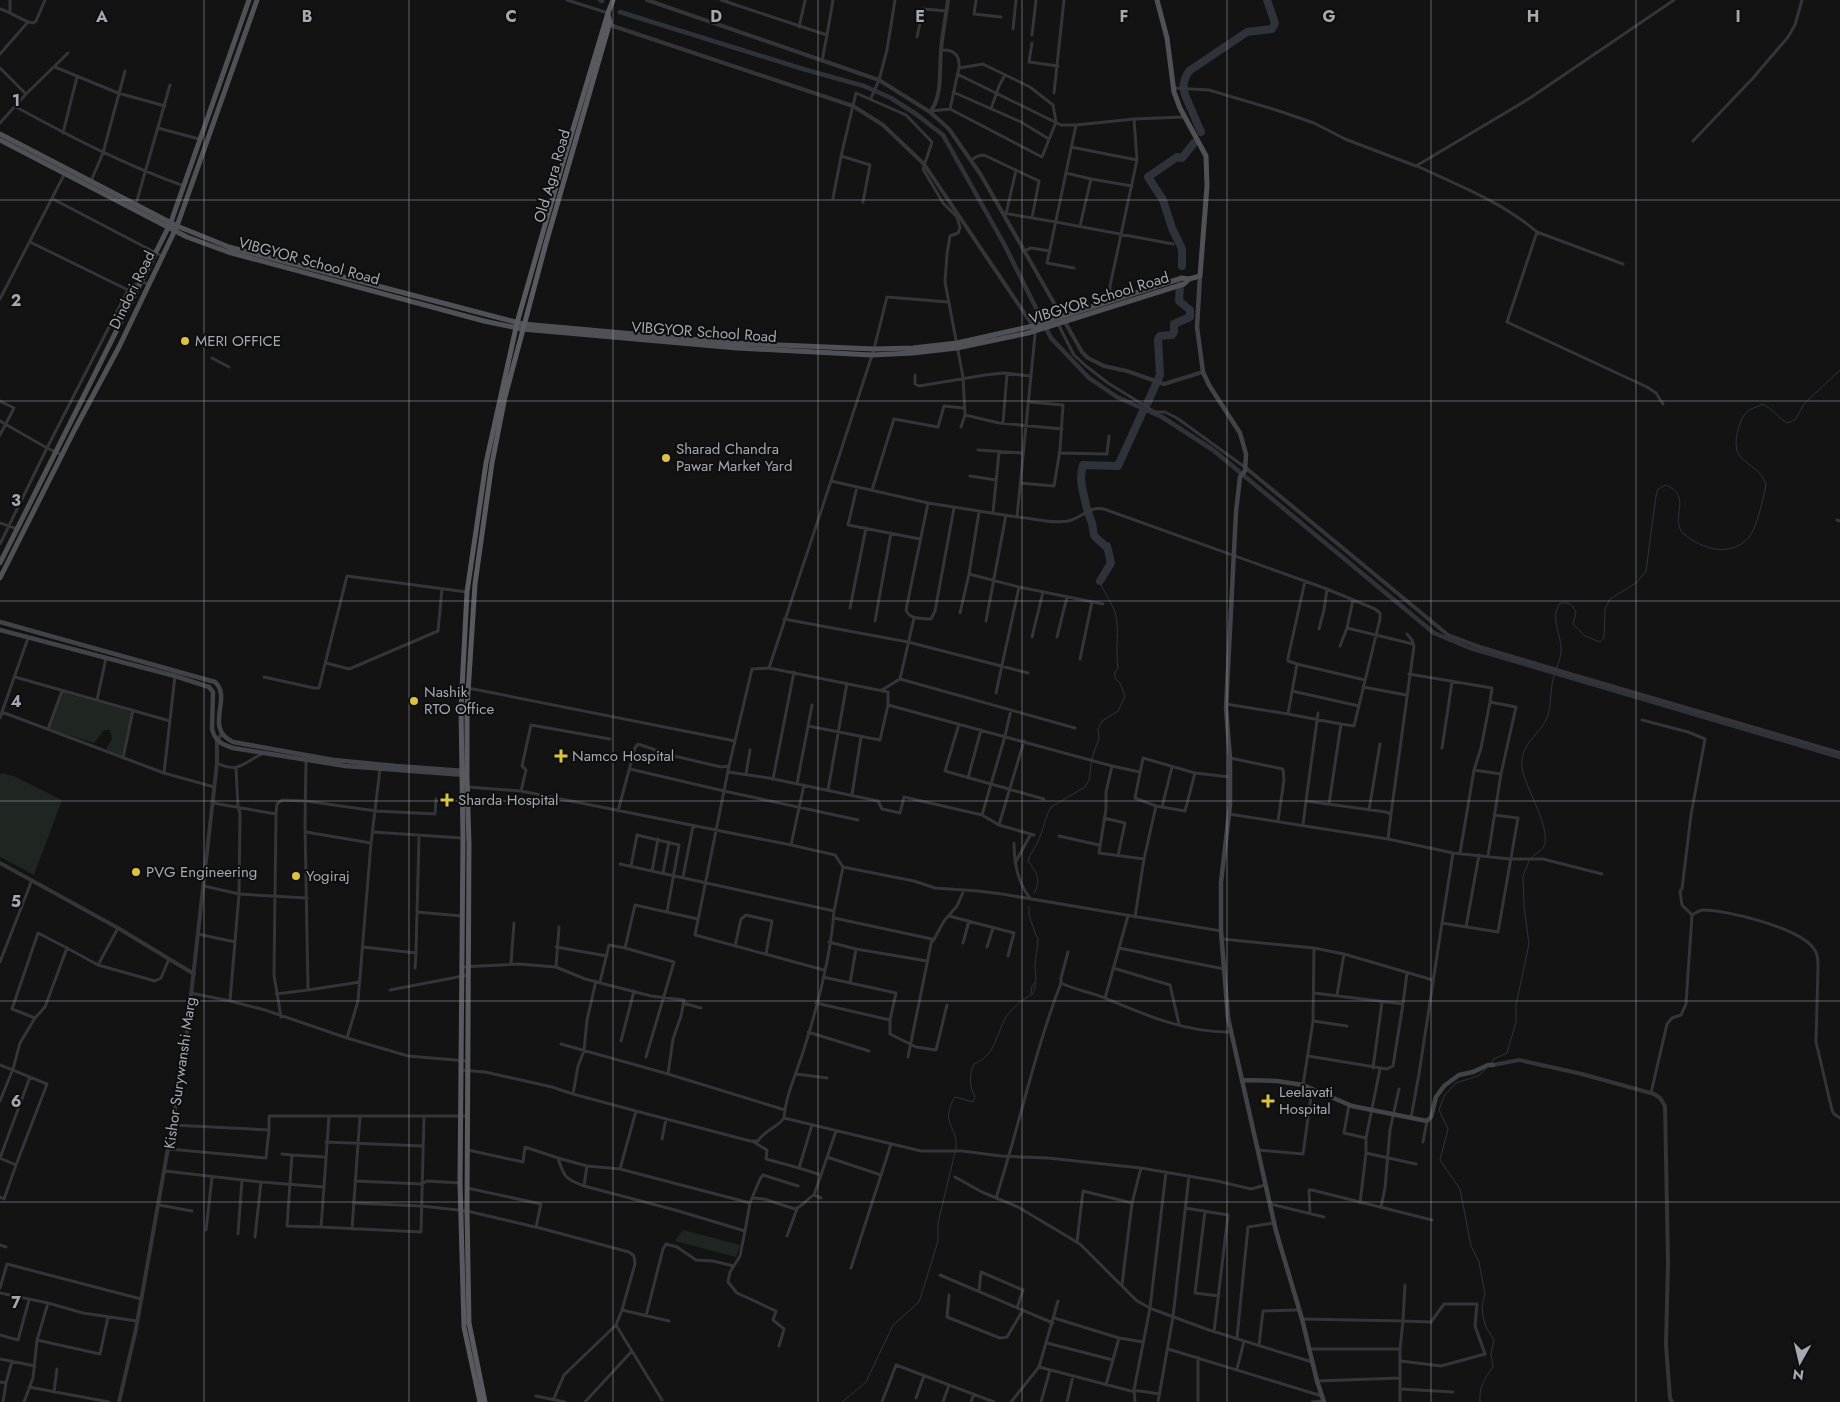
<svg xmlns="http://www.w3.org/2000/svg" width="1840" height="1402" viewBox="0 0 1840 1402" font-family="Jost,sans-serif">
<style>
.green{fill:#1f2621}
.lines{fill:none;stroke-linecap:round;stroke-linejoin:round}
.stream{stroke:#2e333b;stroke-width:1}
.canal{stroke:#2e333b;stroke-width:4.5}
.river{stroke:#2e333b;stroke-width:8}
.minor{stroke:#343439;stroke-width:3}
.tertiary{stroke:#343439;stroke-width:4}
.secondary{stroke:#424348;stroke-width:4.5}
.primary{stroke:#505157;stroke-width:5}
.trunk{stroke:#585a60;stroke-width:5}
.grid{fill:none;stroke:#a6a8b3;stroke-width:1;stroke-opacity:0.55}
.poi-dot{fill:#dcc243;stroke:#0e0e0f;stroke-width:2}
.labels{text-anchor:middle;stroke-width:4;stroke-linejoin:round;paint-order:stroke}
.street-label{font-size:15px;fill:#a6a8b3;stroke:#0e0e0f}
.poi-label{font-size:15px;fill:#a6a8b3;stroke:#0e0e0f;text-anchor:start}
.grid-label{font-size:16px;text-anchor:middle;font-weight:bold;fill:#a6a8b3;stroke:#0e0e0f;stroke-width:4;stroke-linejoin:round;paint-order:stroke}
</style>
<rect width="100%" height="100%" fill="#131314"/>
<path class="green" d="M62,692l70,20 -10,44 -16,-7 6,-10 -2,-9h-6l-10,13 -45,-14z
M3,773l13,4 46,23 -28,75 -34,-18v-83z
M683,1230l57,15 -4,12 -61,-16z"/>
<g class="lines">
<path class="stream" d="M1531,858c4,-4 9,-6 12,-10 11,-16 -19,-62 -21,-80 -3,-25 19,-33 26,-53 3,-9 2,-20 4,-30 1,-11 8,-22 9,-33 1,-17 -11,-32 -2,-48 9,-3 13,0 17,8l-3,12 12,12 15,6 4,-4 1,-29 5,-10 26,-16 10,-12 10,-75 2,-7 8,-4c28,12 2,34 18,49 18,16 49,24 66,2 7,-10 14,-40 16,-52 -7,-17 -16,-16 -26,-28 -9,-9 -1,-39 9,-46 4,-2 10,-4 14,-6 9,5 15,13 24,19l8,-3 9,-16 36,-34
M1034,893c8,-12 2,-22 -6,-32 2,-8 8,-14 11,-22 5,-11 6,-22 12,-32l34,-20 4,-7 3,-22 7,-20 -1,-9 4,-8 16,-10 7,-15 -5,-13 -5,-5v-6l3,-4c-3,-19 2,-38 -3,-56 -3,-9 -15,-26 -15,-31
M1031,994l1,-8 3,-4
M1491,1063l3,-4 13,-6 9,-31v-17l13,-61 -5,-38 -1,-30 6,-15
M842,1402l24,-20 27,-57 24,-21 3,-5 18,-58v-18l18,-75c1,-14 -4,-16 -7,-28 -2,-6 2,-18 6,-23l18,5 2,-5c-6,-11 -6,-22 -1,-33 21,-8 22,-29 32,-47 6,-9 18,-19 27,-23 4,-10 3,-17 2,-27 0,-10 3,-19 3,-29l-2,-2 -7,-21v-9
M1480,1402c-1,-15 4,-23 13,-35l-2,-13 3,-14 -8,-13 -3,-11 -1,-10 3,-12 -6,-32 -8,-16 -11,-57 -20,-29 8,-31 -9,-19 5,-14 12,-13 22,-7 9,-8"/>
<path class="canal" d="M600,0l2,1
M620,12l183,57 61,17 27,12 25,16 27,21 61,109 47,94 38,40 28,19 45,20 51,33 221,183 36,15 370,109"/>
<path class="river" d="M1201,132l-16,-37c-3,-10 -1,-16 4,-24l58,-39 25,-3 3,-6 -8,-23
M1182,266v-17l-10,-21 -9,-28 -15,-23 29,-20 5,1 12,-15
M1147,404l13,-29 -2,-36 2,-3 12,-1 2,-3v-8l16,-7v-7l-11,-9 1,-15
M1100,581l11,-18 -4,-17h-2c-3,-4 -8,-6 -11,-11 -1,-4 -1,-8 -2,-12 -5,-11 -6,-19 -9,-31 -2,-10 -3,-16 0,-27l35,1 25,-55"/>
<path class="minor" d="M10,0v11
M567,0l41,13
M721,0l6,2
M727,0v2l100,33 -5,26
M976,0l-2,14 27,3
M0,9c12,3 21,12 33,14l3,-2 9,-21
M799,27l6,-26
M1013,29l3,-29
M827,35l6,-35
M1032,35l4,-35
M917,37l6,-28 24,2
M1032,43l-3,19 29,4
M941,50c13,-1 19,5 18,18
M0,54l28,-32
M55,67l63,26 47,13
M0,68l26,26
M957,74l104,51h15
M1174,88l35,2 67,20 38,13 31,16 71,27 114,-68 144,-98
M953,92l68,30 28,17
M1054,93l10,-93
M871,98l8,-18 8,-30 8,-50
M16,107c55,30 109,58 168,79
M991,109l8,-23 6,-11
M931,111l19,-2 9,-41 24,-4 47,23 23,18 3,17 -14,35 -92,-48
M0,123l26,-29 42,-41
M158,128l41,11
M63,133l14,-56
M1693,141l60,-63 35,-41 7,-12 7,-25
M1071,147l66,13
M841,156l29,9 -7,37
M971,160l7,-4 6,-1 55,26 -7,37
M1417,166c41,19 85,36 120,66l86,32
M1066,173l25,6 -11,47
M1091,179l41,7
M91,181l12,-28 22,-82
M833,198l9,-46 14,-59 50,22 26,27 -9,27 20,34 14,14 3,11 -2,5 -8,3 -3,18 -2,28 18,95 2,38 -4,12
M53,199l109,57
M136,204l34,-119
M1003,213l53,9 117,22
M1006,214l10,-44
M1537,232l-30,90 140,65 9,6 7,11
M30,242l98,48
M1024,251l7,-3 19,3
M1074,268l-27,-5 29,-138 58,-6 50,-2
M0,299l65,-126
M1110,301v-15l27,-126 -3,-41
M1058,324l16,31 12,11 22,17 47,29h10l12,6 69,50
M1034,330l1,5 -18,182c15,1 35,7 51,4 14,-3 20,-15 36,-12l223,80 48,20 5,4v6l-26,107 -13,-2 -12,80
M212,358l17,9
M915,375v9l4,2 66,-11 19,-2 26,3
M0,401l14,7 -14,27
M965,415l34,8 63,6
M0,421l47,27 -47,96
M1003,423l4,-49
M978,450l45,3
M1059,453l48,1 2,-18
M62,455l-15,-7 81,-158 4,-4 9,-4 8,2
M970,476l26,4
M831,481l43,-132 13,-52 61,5
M1020,483l34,3 6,-36 3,-45 -35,-3
M857,487l-9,38 72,14
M872,490l22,-71 44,8 6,-21 20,2
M928,503l-22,107c4,10 15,8 25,9l4,-8 19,-103
M993,513l6,-61
M1837,520l3,1
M0,523l18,6
M969,574l50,13 -23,106
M1019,587l84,17
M850,608l16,-80
M960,613l9,-39 10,-62
M784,619l124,23 120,31
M875,621l16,-88
M986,621l20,-106
M1347,628l66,16
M1319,629l5,-19 3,-21
M1032,637l11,-45
M1057,637l10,-40
M28,638l-26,74 162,61 50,14
M1340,646l7,-18 6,-28
M1080,659l12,-57
M326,663l23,6 5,-2 84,-36 4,-42
M1297,664l-9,-3v-3l17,-77
M769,668l119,24v13l224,61
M1409,674l83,14 -2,14
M15,677l155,44
M264,677l50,11h5l28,-112 120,16
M900,679l175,49
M1363,687l43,8
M468,688l267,53
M882,690l18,-11 14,-61
M1292,691l67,15
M97,700l9,-42
M1226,704l62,10 9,-50 68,16
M1288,714l53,10
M0,718l2,-6
M1642,720l46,12 17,7 -14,76 -9,74 -2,2 2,14 10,10
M959,724l-14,47 99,28
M808,726l72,14 8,-35
M48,729l14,-38
M1024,741l-25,84 35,10
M1442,748l10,-66
M123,758l10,-48
M1230,758l53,11 1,11 -6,41
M217,763c22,11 27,-1 45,-9
M380,769l-9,74 -13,158 -11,37 61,18 59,5
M630,769l94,22 134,29
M1474,770l7,-22 9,-46 26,5 -15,67
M728,772l41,6 109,23 4,8 18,4 4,-16 78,18 23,-79 6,-26
M1140,772l-28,-6 -6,26v17l-7,44 45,6
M164,773l11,-97
M746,774l4,-24
M968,778l13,-48
M773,779l21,-107
M797,784l15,-79
M468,787l53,4 270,54 44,10 8,12 71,14 21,7 43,3 24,3 219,37
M828,790l19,-107
M521,791l5,-21 -4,-4 9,-41 79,14
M852,795l9,-58
M1306,801l12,-88
M213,803l63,11 -2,161 7,42
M1156,806l-21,-8 8,-40 52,15
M1162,807l10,-40
M1369,810l11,-66
M618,811l17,-63 3,-4 32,11 51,12 8,-1
M276,814l1,-10 5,-4 24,1 70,10 59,3 1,-15
M1229,814l159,25 65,14 57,6h33l59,15
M1391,814l23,-168 -2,-6 -5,-6
M982,815l17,10
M1104,818l21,5 -7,33
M1303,825l3,-24 80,11 5,2 -3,25
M306,832l65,11
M373,832l89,6
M1059,836l40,9
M419,837l-2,75 45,4
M1014,843c0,20 3,39 16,55
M791,845l13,-60
M1460,853l14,-83 27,4 -13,82
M1015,863l16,-29
M620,864l214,47c-3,42 -17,97 -30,138 -7,23 -18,45 -20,69l137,33h41l39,5 47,2 93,10 76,13 34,8 14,-4
M631,866l6,-31 42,10 -12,67
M652,871l6,-32
M663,873l6,-31
M683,877l10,-51
M204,886l35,8 68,4
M834,911l9,-44
M1692,915c4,-2 7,-5 11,-5 24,0 97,18 111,39 4,5 4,11 4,18l-2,75 16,68 2,4 6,4
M949,916l65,17 -6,23
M1135,917l9,-58 12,-53 29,5 10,-38 35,4
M834,918l98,21 -24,118
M1442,923l11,-70
M1466,927l13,-72
M198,934l37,8
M1222,939l92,9 30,6 89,26
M933,941l11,-20 13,-15 7,-16
M829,942l27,7 71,12
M963,943l6,-22
M735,946l6,-27 5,-4 26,6 -6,33
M363,947l53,6 -1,15
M556,947l51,9
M987,947l6,-19
M67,948l31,17 20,-37
M1119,948l105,21
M1068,952l-7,26v5c14,7 29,9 44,15 40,17 82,35 126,34
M416,953l1,-41
M0,962l32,-82
M511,964l3,-41
M98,965l57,16 6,-3 8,-19
M461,967l57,-3 38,3 29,12 66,17 33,4 -3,16 -8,23 -5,35 117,36
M556,967l3,-40
M1113,968l57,17 9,39
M824,970l-129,-35 34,-169 23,-97 17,-1 62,-187 97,22 89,14
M823,977l73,16 -6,27v14l26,13 20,3 11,-45
M600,982l9,-37 16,3
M850,983l6,-34
M308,990l52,-8
M390,990l78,-15
M191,993l39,8 9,-107 1,-80 -2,-7 -2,-39
M276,994l32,-4 -3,-166 1,-64
M1337,995l7,-41
M1105,998l23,-82
M230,1001l35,9 82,28
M683,1003l18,5
M816,1003l74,17
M1403,1004l4,-31
M1313,1021l34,5
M808,1032l61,19
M621,1041l13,-50
M561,1044l107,30
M1308,1056l79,13 6,-3 10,-62 -89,-11
M646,1057l28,-95 -49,-14 10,-43 63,14
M0,1065l47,19 -31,81
M1373,1068l9,-66
M460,1070l25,2 67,15 21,7 5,-28 6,-15 3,-31 9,-39
M796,1074l31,4
M1303,1085l10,-64 1,-73
M1651,1093l16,-69 5,-6 9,-3 5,-11 6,-89
M573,1094l63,17 -16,58 130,34 -5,28 -70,-21 -91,-24 3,-20 33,3
M0,1101l13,-32 7,-26 15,-25 10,-11 22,-59 -29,-15 -26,76 23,9
M1349,1105l-5,28 22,5
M636,1111l114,30h8c8,-12 19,-13 26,-23
M1411,1118l8,-44 23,-151 56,9 20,-114 -24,-3
M812,1125l-13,43 22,7 15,-44
M269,1130v-14h198
M662,1139l4,-20
M752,1141l15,9 -1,9 33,9
M326,1142l97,4
M1423,1142l4,-21
M169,1149l97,9 3,-28 -96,-5
M468,1150l55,12 2,-15 33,11 29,8
M1258,1150l45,4 9,-65
M1366,1153l50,11
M282,1154l10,1 -5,71 34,1
M292,1155l33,2
M827,1157l54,18
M558,1158c6,19 7,21 26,28
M165,1171l96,11 63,5 -3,40 100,5 3,-116
M955,1177l27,15 36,15 62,37 57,57 15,8 57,21 103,32
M355,1181l67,3 5,-3 33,2
M324,1187l5,-71
M467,1188l74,16 -5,23 93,25 5,4 1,8 -13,46 -6,15 -52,50 -10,23
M814,1195l7,-20
M0,1197l4,2 12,-34 -16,-7 30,-81
M753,1198l11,1 31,10c7,-2 13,-11 19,-14l7,3
M996,1198c23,-71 38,-145 65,-215
M353,1203l68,3 46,5 68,16
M750,1203l10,-24 3,-4 35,11
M1360,1203l6,-50v-15l14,-69
M1270,1204l54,13
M159,1205l33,6
M1381,1207l4,-19 5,-58 9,-41
M1185,1208l43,7 -14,117
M1205,1211l-10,82 24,3
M1310,1213l-1,-23h3l120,30
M352,1229l8,-113
M206,1230l6,-53
M745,1231l-5,25 -10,16 -2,10 9,11 39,18 -3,9 11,9 -5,17
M238,1234l4,-54
M787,1236l10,-27
M255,1237l6,-55
M1077,1242l6,-51 49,12
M0,1245l6,2
M851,1268l40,-124
M940,1275l113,48
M1122,1285l10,-82 9,-35
M0,1288l7,-24 134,35
M979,1291l2,-19 42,18 -6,18
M0,1293l48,10 35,10 54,8
M949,1295l-2,22 53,21 7,-1 16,-27
M48,1303l-11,37 63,14 8,-37
M622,1310l47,11
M646,1316l17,-67 3,-5 11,3 19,13 17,1 21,5
M1054,1318l65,20 24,4
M1302,1319l101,2 -3,28
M616,1325l46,75
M0,1335l18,5 11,-40
M1237,1338l11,-111 26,-4
M1047,1343l66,17
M1259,1345l4,-34 36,-1
M1168,1349l154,47
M1308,1349h92v53
M1198,1357v45
M0,1359l35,7
M1401,1361l40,5 44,-12 -10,-28 2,-22h-33l-13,18 -28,-1 2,-36
M1039,1367l92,24h9l20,3
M1237,1369l7,-28
M1317,1381l83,-3
M0,1382l6,1 6,-22
M1106,1385l13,-47
M29,1387l80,15
M1400,1389l53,3
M54,1392l3,-23
M536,1396l29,6
M916,1398l8,-22
M3,1402l3,-19
M24,1402l9,-24 4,-38
M585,1402l47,-51
M882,1402l14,-37 98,37
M943,1402l6,-17
M971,1402l3,-8
M1011,1402l28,-35 19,-66
M1041,1402l9,-32
M1067,1402l6,-26
M1135,1402l-1,-12 16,-82 16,-136
M1158,1402l15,-85 16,-141
M1312,1402l11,-1"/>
<path class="tertiary" d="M647,0l232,80 51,32c13,-16 9,-42 11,-61 1,-17 5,-34 7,-51
M607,24l246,82 30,19 41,39 109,162
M930,112l19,17 32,46 101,177 6,6 16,8 23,5 37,13 39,-12
M1246,468l202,167 32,12 90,27 270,79
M0,863l118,65 76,46
M1493,1065l26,-5 63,14 72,20 6,4 5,8 3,156 -2,83 4,53 2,4
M119,1402l17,-73 48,-271 33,-295v-23l5,-6"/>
<path class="secondary" d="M1200,276l-3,51 6,45 6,13 31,48 6,21 -1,17 -5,6 -4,35 -10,196 4,50v47l-9,77v49l7,87 48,213 26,88 15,62 7,21
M0,622l215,60c18,16 -12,46 18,60l101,18 62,6 69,5
M0,630l175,46 34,11 4,5 -1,37c3,12 9,15 21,19l112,18 120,9
M1242,1080l35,1 26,4 49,21 75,15 4,-4 5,-20 8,-11 15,-11 14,-3 15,-7h5"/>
<path class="primary" d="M0,134l177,92 52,21 294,77 212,19 139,6 39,-1 44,-5 76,-17 149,-48 7,1 11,-3 7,-90 -1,-30 -26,-48 -6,-16 -7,-54 -10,-38
M0,140l187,97 41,15 256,69 38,8 215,19 135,7 41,-2 44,-5 71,-15 156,-49 5,-5
M0,563l171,-341 78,-222
M0,578l75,-149 44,-82 58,-121 80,-226"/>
<path class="trunk" d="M480,1402l-16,-75 -4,-144 3,-345 -2,-130 6,-116 19,-129 31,-140 44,-154 47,-156 5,-13
M485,1402l-16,-79 -2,-112 2,-366 -2,-69v-68l8,-124 17,-121 13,-66 41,-154 64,-221 -2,-8"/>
</g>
<path class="grid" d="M204,0v1402M409,0v1402M613,0v1402M818,0v1402M1022,0v1402M1227,0v1402M1431,0v1402M1636,0v1402M0,200h1840M0,401h1840M0,601h1840M0,801h1840M0,1001h1840M0,1202h1840"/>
<g class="poi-dot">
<circle cx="185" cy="341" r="5"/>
<circle cx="666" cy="458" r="5"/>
<circle cx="414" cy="701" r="5"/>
<path d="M558.5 748.5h5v5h5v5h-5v5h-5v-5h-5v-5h5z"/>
<path d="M444.5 792.5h5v5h5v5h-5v5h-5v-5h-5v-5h5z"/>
<circle cx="136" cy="872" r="5"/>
<circle cx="296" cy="876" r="5"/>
<path d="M1265.5 1093.5h5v5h5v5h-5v5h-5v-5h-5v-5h5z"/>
</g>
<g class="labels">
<g class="street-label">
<text transform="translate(552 176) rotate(-74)" y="5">Old Agra Road</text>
<text transform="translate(309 261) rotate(15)" y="5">VIBGYOR School Road</text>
<text transform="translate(132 290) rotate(-64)" y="5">Dindori Road</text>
<text transform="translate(1099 298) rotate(-17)" y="5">VIBGYOR School Road</text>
<text transform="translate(704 332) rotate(4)" y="5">VIBGYOR School Road</text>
<text transform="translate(180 1073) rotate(-82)" y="5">Kishor Surywanshi Marg</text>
</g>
<g class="poi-label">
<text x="195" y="346">MERI OFFICE</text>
<text x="676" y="454">Sharad Chandra<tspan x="676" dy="17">Pawar Market Yard</tspan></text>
<text x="424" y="697">Nashik<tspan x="424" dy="17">RTO Office</tspan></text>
<text x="572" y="761">Namco Hospital</text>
<text x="458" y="805">Sharda Hospital</text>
<text x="146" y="877">PVG Engineering</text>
<text x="306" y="881">Yogiraj</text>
<text x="1279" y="1097">Leelavati<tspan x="1279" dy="17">Hospital</tspan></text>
</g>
</g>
<g class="grid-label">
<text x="102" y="22">A</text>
<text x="307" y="22">B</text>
<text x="511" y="22">C</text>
<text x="716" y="22">D</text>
<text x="920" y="22">E</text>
<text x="1124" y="22">F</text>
<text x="1329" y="22">G</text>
<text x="1533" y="22">H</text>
<text x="1738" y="22">I</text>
<text x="16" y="106">1</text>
<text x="16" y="306">2</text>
<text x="16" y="506">3</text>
<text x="16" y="707">4</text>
<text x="16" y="907">5</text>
<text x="16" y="1107">6</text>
<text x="16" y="1308">7</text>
</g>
<g transform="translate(1800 1362) rotate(188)" stroke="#0e0e0f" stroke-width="4" paint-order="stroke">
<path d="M0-4L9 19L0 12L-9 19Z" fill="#a6a8b3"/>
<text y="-8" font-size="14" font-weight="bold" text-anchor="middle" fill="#a6a8b3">N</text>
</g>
</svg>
